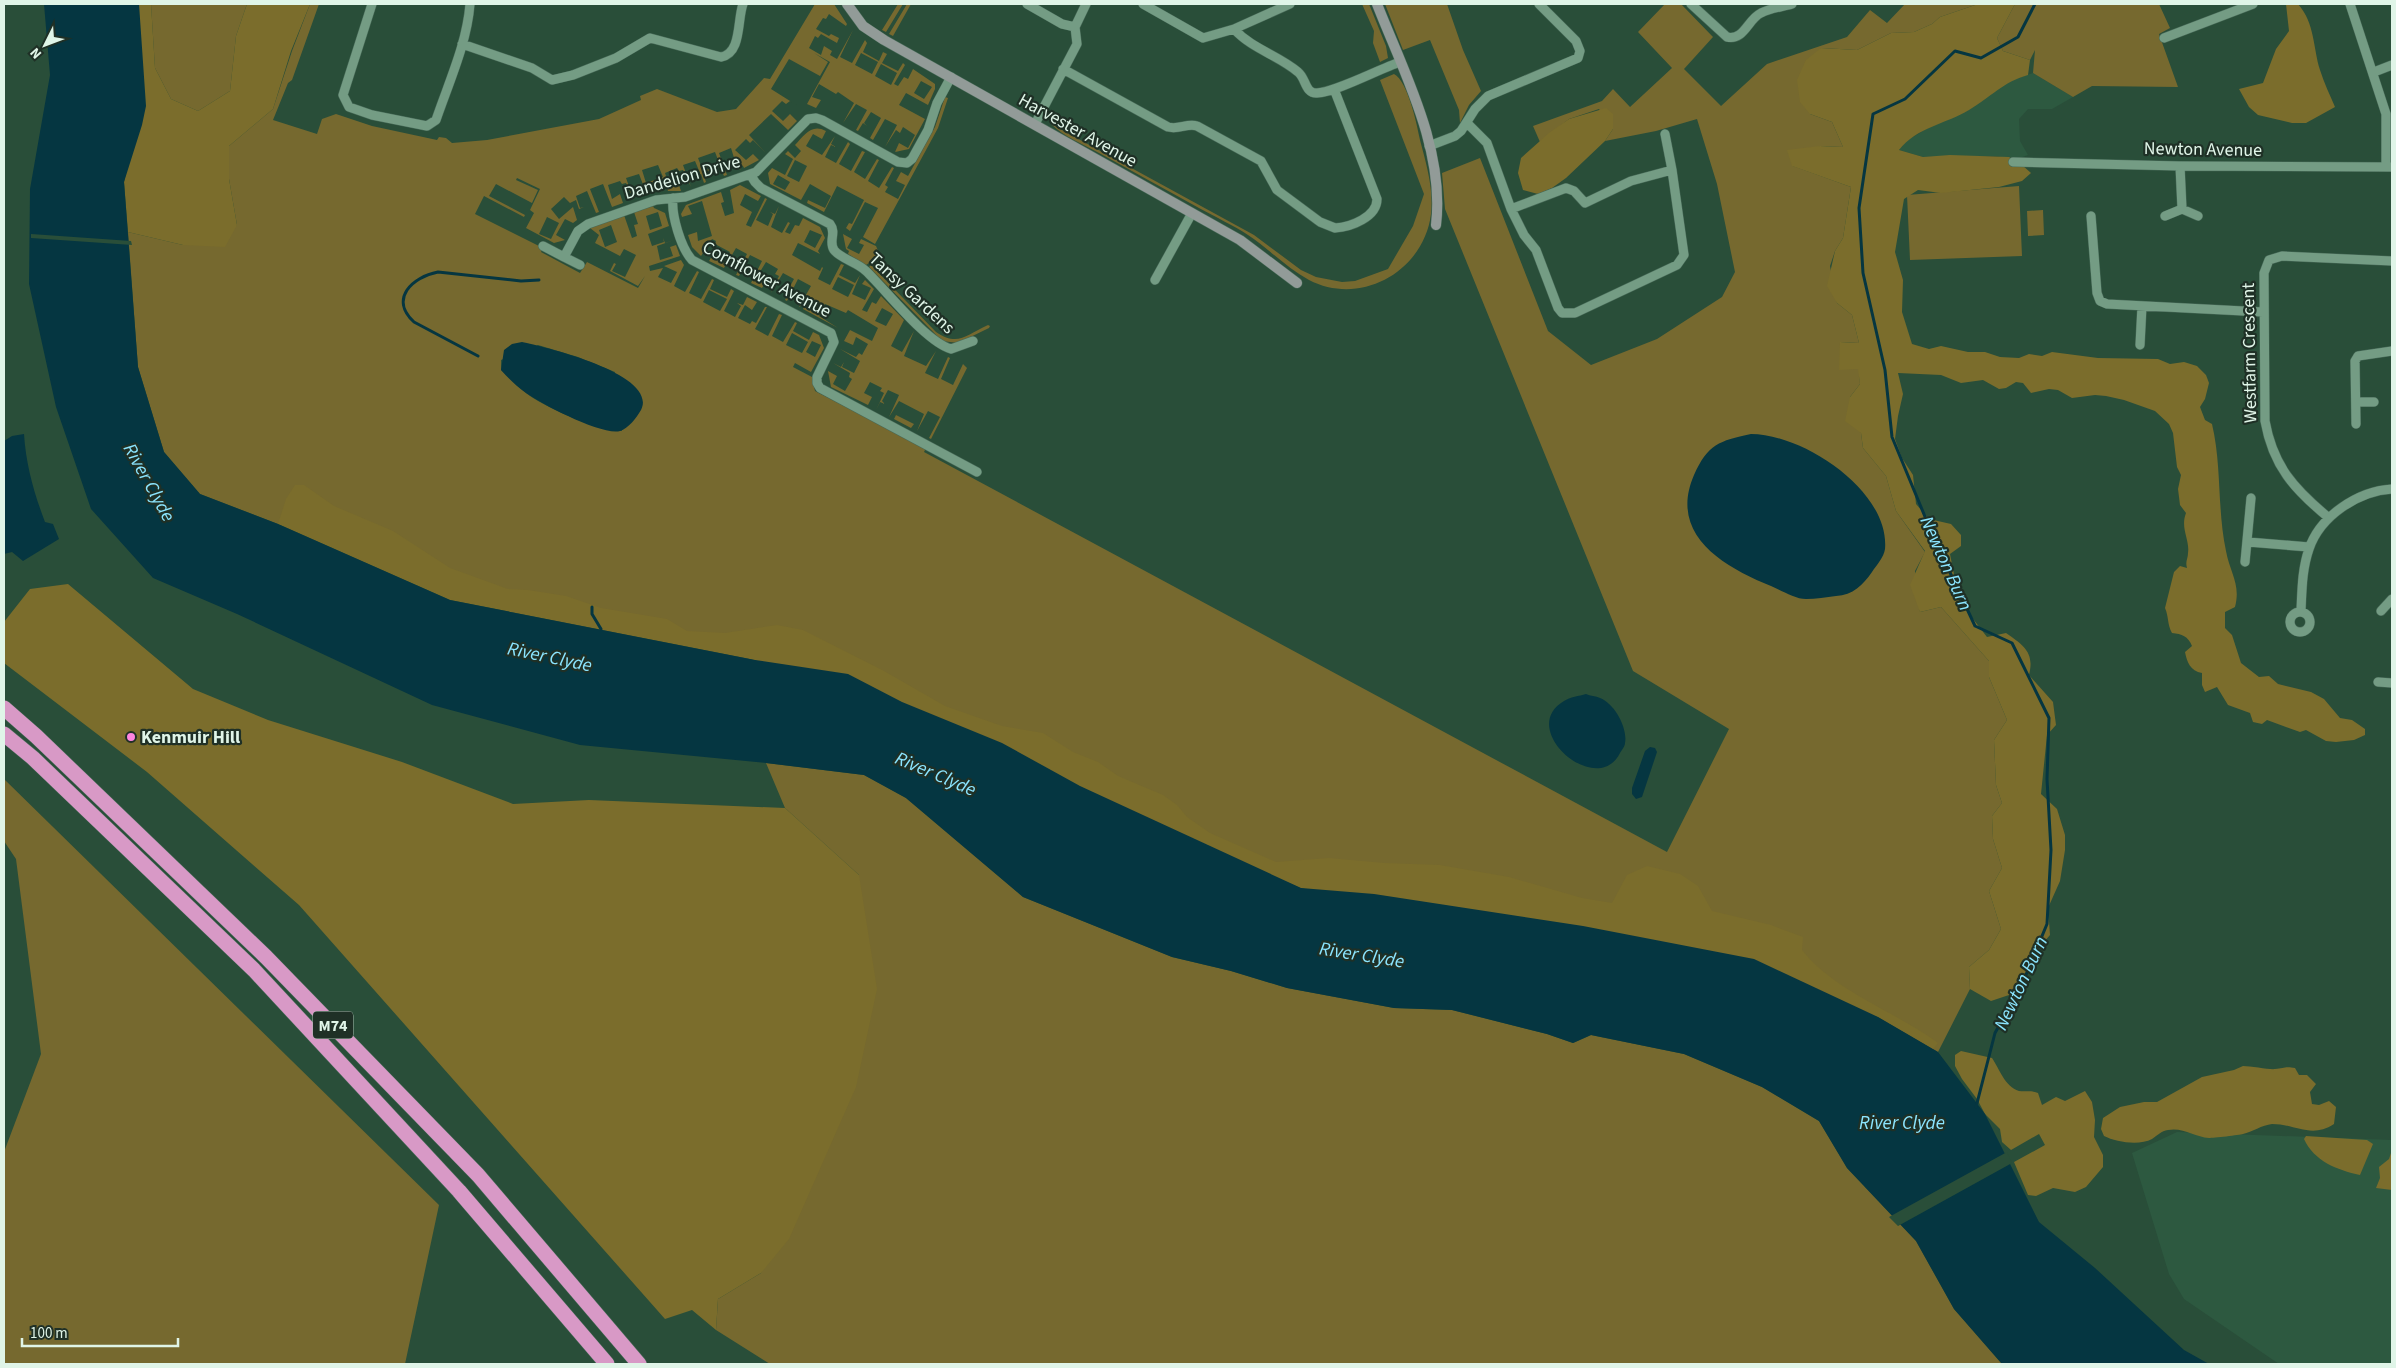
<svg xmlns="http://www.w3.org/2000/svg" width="2396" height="1368" viewBox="0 0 2396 1368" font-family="'Source Sans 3',sans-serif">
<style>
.built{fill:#2d5940}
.green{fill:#76692f;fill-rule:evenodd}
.forest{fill:#7b6d2c}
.water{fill:#053641}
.pier{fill:#294e39}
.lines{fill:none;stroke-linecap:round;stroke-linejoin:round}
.stream{stroke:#053641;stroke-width:3}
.street-casing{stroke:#486a58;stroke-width:10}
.secondary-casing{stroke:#486a58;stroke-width:11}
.highway-casing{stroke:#486a58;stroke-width:16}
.street{stroke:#749c84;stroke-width:9}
.secondary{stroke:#929b98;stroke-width:10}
.highway{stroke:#d899c6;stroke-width:15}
.poi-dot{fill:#fe85e0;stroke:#1f3026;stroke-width:2}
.labels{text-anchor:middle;stroke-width:4.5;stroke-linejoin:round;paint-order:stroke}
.shield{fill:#1f3026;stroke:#a6baae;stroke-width:1}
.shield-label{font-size:16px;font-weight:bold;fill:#e0f5e8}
.street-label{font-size:18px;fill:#e0f5e8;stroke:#1f3026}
.poi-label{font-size:18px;font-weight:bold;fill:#e0f5e8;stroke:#1f3026;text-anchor:start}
.water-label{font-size:19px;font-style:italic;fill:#8be5ff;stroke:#1f3026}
</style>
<rect width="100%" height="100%" fill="#294e39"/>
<path class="built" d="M2033,73l40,24 -21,12h-24l-9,10 1,22 8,14 -14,5 -17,-4 -74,1 -24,-7 7,-9 27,-16 35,-15 30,-22 17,-9z
M2177,1132l215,8v224h-113l-95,-65 -15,-25 -37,-121z"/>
<path class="green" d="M151,4h96l-11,32 -6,55 -32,20 -27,-12 -16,-31z
M310,4h9l-27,76 -4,3 -15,37 44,14 5,-15 14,-5 36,12 65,14 2,-3 7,1 6,5 35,-3 112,-21 42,-19 -1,-4 17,-7 60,23 19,-3 28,-31 6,1 45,-75h19l13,20 -1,2 -17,-12 -3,5 -3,-1 -7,11 13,7 2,-2 8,4 -2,5 -16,-9 -3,4 -3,-2 -6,12 12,7 3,-9 8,5 -2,4 7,4 16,-29 -13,27 12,6 13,-23 2,3 -4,9 16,9 4,-9 4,2 -5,9 16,8 5,-8 2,2 -11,19 4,2 6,-9 4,2 5,-10 22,15v5l-7,16 -22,-12 -7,12 26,14 -16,30 -14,3 4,-9 9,5 7,-13 -12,-8 -3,6 -4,-3 -11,17 12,-22 -12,-6 -12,21 -3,-2 11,-20 -10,-6 -7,11 3,3 -4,-3 -5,8 -2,-1 11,-20 -11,-6 -13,19 11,-20 -16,-11 -2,2 -17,-10 -7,13 9,3 -5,8 -9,-4 23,-42 -16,-9 14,9 -8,14 -31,-17 -18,30 27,17 -8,-5 -4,3 -4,-3 -10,10 11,10 7,-7 7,7 -9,9 -17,-16 -22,21 17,18 -13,-13 -3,3 -4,-4 -11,11 11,10 7,-6 6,6 -15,8 -1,-2h-2l-1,4 -3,-9 -6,2 4,-2 -4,-13 -12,5 8,22 -3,1 -4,-9 -17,6 3,9 -2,1 -3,-9 -5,2 4,-3 -5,-12 -12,4 8,22 -8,-17 -4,1 -2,-3 -12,5 4,12 9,-3 3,9h-13l-4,-12 -17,6 3,9 -3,1 -8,-21 -13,4 8,22 -8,-17 -4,1 -2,-3 -12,4 4,14 8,-5 3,9 -11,4 -9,-23 -13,5 9,23 -3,1 -9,-22 -11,5 4,12 4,-1 -5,2 3,9 -6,-18 -6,3 -6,-6 -13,12 8,10 14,-12 4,13 -4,3 -8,-4 -9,16 9,5 -11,3 -28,-15 8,-15 -4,-3 10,-21 -23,-11 -1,2 22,10 -6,13 -36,-19 -7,12 36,19 -1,2 -40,-21 -9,18 68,34 -2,4 39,21 7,-11 51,26 7,-12 -7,10 -28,-15 4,-8 2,1 -4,7 13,6 11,-22 -12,-6 -4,7 -25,-13 4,-8 -9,-7 34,-13 8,23 5,-2 -3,-11 4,-1 -4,-12 19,-6 1,2 11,5 4,13 -21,8 4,12 12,-4 -1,-4 2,5 9,-3 -17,6 3,14 13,-4 -3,-9 6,-2 4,11 -31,10 1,5 13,-3 -5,9 13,6 6,-11 -13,-6 17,-6 3,5 -10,21 11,6 12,-21 2,1 -10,21 12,6 11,-20 2,1 -4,9 17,8 4,-8 3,2 -10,20 11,6 6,-11 -4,-3 6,2 4,-8 10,5 -5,8 -7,-5 -7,13 12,6 2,-3 4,2 9,-16h2l-12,22 13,7 11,-22 3,1 -10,21 11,6 12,-20 2,1 -4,8 16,9 4,-8 6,3 5,13 -13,24 -16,-9 -2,4 19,10 3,14 111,57 -2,4 743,400 62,-123 -96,-58 -188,-462 -3,-36 38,-15 68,173 43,34 66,-26 65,-42 13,-25 -18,-88 -20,-65 -41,12 -51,10 8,-12 -14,-20 -30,10 -29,23 -7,-16 69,-25 11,-12 17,18 42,-39 -34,-36 27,-28h16l32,33 -29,32 37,37 46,-42 80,-27 23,-27 17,13 18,-19h73l-38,13 -8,7 -18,8 -23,1 -34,17 -36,-2 -11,66 22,8 11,25 -23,-1 -27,20 58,21 -8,51 -8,13 -5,15 7,37 15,12 7,28 -19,-1 19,27 1,15 -10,13 11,36 2,15 23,28 10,35 29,41 -10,19 5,41 21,-5 48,54v16l18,43 -13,20 2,45 6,18 -10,13 1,23 9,29 -13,23 12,38 -12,21 -20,17 1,22 -32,63 -60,-35 -577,-129 -546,-228 -477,-136 -78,-30 -36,-42 -26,-85 -10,-135 55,13 54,-20 -8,-46v-33l44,-37 19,-58zM861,53l17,9 -6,12 -17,-9zM881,64l16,9 -6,12 -16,-9zM921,81l11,6 -8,12 -10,-6zM715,152l5,13 -17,6 -5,-13zM658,165l5,12 -17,6 -4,-13zM658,212l4,14 -12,4 -4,-14zM547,217l12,6 -8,16 -12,-5zM611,225l6,17 -12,5 -6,-17zM709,290l18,9 -7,12 -17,-9zM792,333l16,9 -6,11 -16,-8zM812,341l9,4 -6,12 -9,-5zM538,345l40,12 37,15 7,59c-20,2 -80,-25 -96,-38 -9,-7 -17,-16 -25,-23v-10z
M898,4h5l-17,28 -4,-2z
M907,4h4l-18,32 -4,-2z
M1362,4h7l17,42 2,12 -8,4 -7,-19 1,-12z
M1385,4h62l16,46 18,41 -12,14 -9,18 -1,-13 -29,-70 -27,10z
M2015,4h144l11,24 -11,6 19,53 -86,-1 -19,11 -40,-24 2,-23 -5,10 -27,-9 -6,-13z
M1394,74c14,7 23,51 26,66 6,23 14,49 11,74 -7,57 -70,93 -122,66 -22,-12 -40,-31 -61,-45 -15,-10 -33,-18 -49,-27 -34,-19 -67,-37 -100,-55 -16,-9 -35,-16 -48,-29l203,111 47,35 15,7 26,5 13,-1 33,-12 25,-43 11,-32 -44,-114z
M945,97l3,1 -10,30 -63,116 -12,-7 15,-29 -13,-6 -15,29 -4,-3 3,-5 3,1 12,-24 -27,-14 -13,26 -17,-9 1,-3 17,8 6,-12 -21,-12 -9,16 -31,-16 -2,-11 4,-5 13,7 8,-16 -8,-5 3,-3 7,7 6,-7 -6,-6c9,-10 17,-22 31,-14l-4,8 -9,-5 -7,12 16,9 13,-19 -4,8 5,3 -5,-2 -6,12 11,6 12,-21 2,2 -11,20 12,7 11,-20 3,1 -11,20 11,7 12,-20 2,1 -11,21 11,7 13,-21 2,1 -9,17 3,2 -3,5 13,7 7,-14 -9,-4 5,-9 7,4 27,-49zM795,160l12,6 -8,16 -12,-6zM778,175l12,7 -5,8 -12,-6z
M740,185l21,11 -3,5 -13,-7 -5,11 12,7 -6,13 5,2 14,-29 2,1 -11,21 12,6 5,-12 -3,-2 5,2 4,-8 -8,21 11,6 6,-11 2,1 -5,9 5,2 5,-9 4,1 4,-8 17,9 5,11 -7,13 2,3 -22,-11 -6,12 28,16 2,-4 1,1 -5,11 12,6 11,-21 3,1 -5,10 16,8 5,-8 -8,19 13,6 6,-12 -9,-4 3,-4 9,9 -12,21 5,2 5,-10 4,2 5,-8 23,24 -13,26 11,6 12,-21 -10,25 22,10 10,-15 -11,22 13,6 10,-22 2,1 -9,21 12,6 10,-21 4,4 -36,71 -2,-1 11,-21 -12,-6 -11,20 7,-17 -25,-13 -10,16 10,-22 -11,-5 -6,11 3,3 -5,-2 -4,8 8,-17 -4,-2 2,-3 -12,-6 -6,11 8,4 -4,8 -37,-18 -3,-16 9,5 -4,8 12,7 7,-12 -3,-2 1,-4 -17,-10 8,4 3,-5 -2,5 12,6 6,-12 -20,-12 16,8 3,-4 3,2 6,-11 -12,-7 -3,8 -9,-4 6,-11 22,11 6,-13 -30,-18 -2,3 -21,-9 -6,12 19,12 -35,-19 1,-2 -2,-2 -3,2 12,-21 -13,-7 -11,22 -2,-1 4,-8 -5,-3 4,1 6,-11 -11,-6 -12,20 8,-17 -4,-2 3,-5 -12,-7 -8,13 9,5 -5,8 -11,-5 11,-22 -12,-6 -11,21 -3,-1 11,-21 -11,-6 -7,12 4,2 -5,-2 -4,8 -15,-7 3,-5 12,7 6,-11 -15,-8 1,-3 -4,-2 -11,17 -9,-9 -4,-12 9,-3 1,9 14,-5 -10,-35 -14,5 4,8 -10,3 -1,-3 5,-9 35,-13 3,10 -3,1 4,13 9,-3 -4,-23zM810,230l12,5 -7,13 -11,-6zM838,277l16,8 -6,12 -16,-8zM882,308l11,6 -7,12 -11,-5z
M2019,186l3,70 -112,4 -3,-65z
M2043,210l1,25 -16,1 -1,-25z
M843,234l9,5 -5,9 12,6 5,-9 -5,-2 2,-4 15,7 3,7 -7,13 64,66c22,15 30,3 52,-7l2,1 -1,2 -31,15 -16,-2 -73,-74 2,-2 -2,-2 -3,2 -18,-11 1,-3 -3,-2z
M896,415l18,9 -3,4 -17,-9z
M766,763l98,12 42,23 117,99 149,60 59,14 56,17 107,20 58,2 95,24 26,9 18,-8 93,19 78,33 57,34 28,47 69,73 38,68 48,55h-1232l-54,-34 2,-31 43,-26 98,-398 -74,-67z
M4,779l435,426 -34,159h-401v-212l37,-98 -25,-195 -12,-18z"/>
<path class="forest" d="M139,4h12l4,64 16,31 27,12 32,-20 6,-55 11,-32h63l-19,47 -18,58 -44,37v33l8,46 -12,22 -42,-2 -55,-13 -4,-50 4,-18z
M1978,4h37l-18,34 6,13 27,9 -2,15c-25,7 -37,22 -59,35 -23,14 -52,17 -70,40l24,7 27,-2 59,2 13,8 9,8 -9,8 -23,6 -58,6 -23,-3 -14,9 -9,53 8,28 -1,32 10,32 17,5 12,-3 27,6h17l15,5 19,1 10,-4 13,2 10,-4 46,6 60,1 12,5 14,-2 13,4 9,9 3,8 -4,16 -5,8 5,13 7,4c10,42 5,85 14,127 4,22 15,33 9,56l-10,5v16l7,7 9,28 18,14 10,-1 9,8 33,8 13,7 16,19 12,2 13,9v6l-11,5 -18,2 -10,-1 -20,-11 -6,2 -33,-12 -5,4 -9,-2 -3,-9 -22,-8 -11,-18 -12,5 -3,-7v-12c-12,-2 -15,-11 -17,-21l7,-6c-4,-10 -10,-12 -20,-13 -5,-9 -3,-16 -7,-25l9,-36 6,-6 7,2c-2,-7 1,-9 1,-15 2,-13 -8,-25 -2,-40l-6,-8 -2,-16 3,-14 -4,-8 -4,-34 -4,-9 -14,-13 -31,-11 -18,-4 -11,-1 -23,3 -14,-8 -9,-1 -18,4 -8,-10 -7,-1 -10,6 -7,1 -16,-9 -22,3 -20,-8 -43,-2 5,21 -5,22 -3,23 7,19 11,17 3,29 13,15 22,5 10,11v11l-11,8 4,20 -1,19 34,44 19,-4c17,12 29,19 23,42l24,27 3,23 -9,10 -6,59 16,15 8,26v15l-5,31 -12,27 2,27 -12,14 -12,25 -17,21 -18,6 -21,-12 -1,-22 20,-17 12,-21 -12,-38 13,-23 -9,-29 -1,-23 10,-13 -6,-18 -2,-45 13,-20 -18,-43v-16l-48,-54 -21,5 -10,-27 15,-34 -29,-40 -10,-35 -23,-28 -2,-15 -16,-12 5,-24 10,-13 -2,-15 -19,1 1,-28 19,1 -7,-28 -15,-12 -10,-17 8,-35 8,-13 8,-51 -59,-21 -5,-16 33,-4 23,1 -11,-25 -22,-8 -10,-12 -3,-22 9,-20 15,-12 36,2 34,-17 23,-1 18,-8 8,-7z
M2286,4h12c17,19 15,44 22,66 4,13 10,25 15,37l-29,16h-14l-34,-8 -9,-8 -10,-18 24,-6 13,-34 13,-18z
M1606,108l7,6v15l-8,12 -39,37 -14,10 -14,6 -15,-4 -5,-17 3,-15 28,-25 20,-14z
M295,485h9l30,21 59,25 57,37 58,21 20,1 38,6 35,12 66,11 20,12 38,2 52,-8 26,5 81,41 61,35 57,20 41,7 30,19 25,10 20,14 45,19 14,10 10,12 23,16 66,29 53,-4 55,5 56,2 69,12 73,21 30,5 15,-28 20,-9 33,8 18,12 14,25 59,14 32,12 -1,13c33,42 93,61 136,93l-5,6 -55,-32 -124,-58 -380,-65 -73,-6 -221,-102 -78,-43 -100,-41 -54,-28 -93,-14 -305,-60 -172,-76 8,-25z
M68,584l125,105 75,31 134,42 111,42 76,-4 196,8 74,67 18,114 -21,98 -67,152 -28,34 -43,26 -2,31 -24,-20 -27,9 -366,-414 -152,-133 -143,-109v-41l26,-33z
M1961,1051l31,7c7,10 13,29 27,33 7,1 12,-1 19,2l4,12 14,-8 9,4 20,-10 7,11 3,18 -1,17 9,18v12l-17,20 -11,5 -22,-4 -17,8 -8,-1 -14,-33 31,-17 -6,-11 -28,16 -9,-8 -2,-13 -15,-15 -8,-15 -15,-20 -7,-13v-11z
M2243,1066c8,0 28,4 32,3 9,-1 11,-3 20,-1l4,7h8l9,9 -6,8 2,12 7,1 10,-4 7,6 -2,17c-23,15 -38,0 -62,0 -10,1 -20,8 -29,10 -3,1 -30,4 -34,4 -14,-1 -26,-11 -41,-8 -7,1 -10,5 -16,9 -13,7 -36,3 -48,-3l-3,-7 2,-11 17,-11 24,-5h13l45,-25 32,-7z
M2306,1136l61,4 6,4 -13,31c-23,-5 -46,-14 -56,-36z
M2392,1150v40l-16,-2 4,-10 -1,-11 10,-8z"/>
<path class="water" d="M44,4h95l7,102 -4,19 -18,57 14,185 26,85 36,42 78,30 172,76 305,60 93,14 54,28 100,41 78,43 221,102 73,6 209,32 171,33 124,58 60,35 47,62 54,108 56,46 89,82 25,14h-207l-48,-55 -38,-68 -69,-73 -28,-47 -57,-34 -78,-33 -93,-19 -18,8 -26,-9 -95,-24 -58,-2 -107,-20 -56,-17 -59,-14 -149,-60 -117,-99 -42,-23 -98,-12 -186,-18 -148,-40 -195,-91 -84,-36 -62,-69 -35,-102 -27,-123 1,-95 20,-114z
M522,342c23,5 137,32 119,68 -4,7 -13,19 -21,21 -17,5 -79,-27 -94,-38 -10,-7 -17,-14 -25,-23l3,-20 8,-6z
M24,434c2,31 10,59 21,88l8,2 6,15 -36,22 -11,-9 -8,2v-113l8,-5z
M1751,434c52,0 139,57 134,115 -1,8 -9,17 -13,23 -9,13 -19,23 -36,24 -10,1 -20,3 -30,3 -11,0 -25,-9 -35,-13 -47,-19 -103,-51 -77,-111 14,-31 25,-34 57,-41z
M1586,694c4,2 10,2 14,4 14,5 28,30 25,45 0,3 -3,7 -5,10 -23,46 -104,-24 -56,-52 6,-4 15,-5 22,-7z
M1650,747l5,1 2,4 -15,45 -6,2 -4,-5v-6l13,-37z"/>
<path class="pier" d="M31,234l100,7 1,4 -101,-7z
M2007,1152l5,11 -114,63 -9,-9z"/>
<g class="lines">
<path class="stream" d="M478,356l-64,-34c-25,-23 -2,-45 24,-50l83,9 18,-1
M592,607v7l9,15
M1976,1107l19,-74 28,-51 24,-58 4,-74 -4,-71 2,-61 -37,-75 -37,-17 -42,-90 -41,-99 -7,-67 -22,-97 -4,-65 14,-94 32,-15 50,-48 26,7 37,-21 17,-33"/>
<defs>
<path id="street" d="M372,4l-29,91 6,12 23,8 55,11 9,-6c13,-38 31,-77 34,-116
M1027,4l35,20 13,3
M1143,4l60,34 31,-9c18,20 44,26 64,43 8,6 7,22 19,21 19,-1 62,-24 83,-31
M1691,4l36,33c17,4 21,-18 34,-24 9,-5 22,-6 31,-9
M2350,4l36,110v53
M1234,29l56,-25
M2164,38l89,-34
M462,44l70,24 20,12 21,-5 43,-17 34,-20 71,19c21,-4 16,-37 22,-53
M1063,69l105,58c11,3 19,-4 29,-1l64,35 16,29 43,32 15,6c16,-1 42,-11 42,-29l-43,-110
M2374,72l18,-7
M1035,124l42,-80 -2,-17 11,-23
M1468,124l19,19 24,66 13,26 12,15 22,58 4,5h13l102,-48 7,-10 -12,-85 -41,11 -46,22 -11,-12 -8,-3 -55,21
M1665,134l7,36
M1429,146l26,-10 6,-5 14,-22 13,-13 90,-38 2,-7 -4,-10 -37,-37
M2013,162l167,4 212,1
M2180,166l2,43 16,7
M750,174l5,8 6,6 69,36c7,9 -2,17 4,26 7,9 23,12 32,21 21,20 59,70 85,78l22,-8
M673,198c-2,17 8,50 19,62l139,73 3,9 -17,35v6l3,5 157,84
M2091,216l6,77 3,8 7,3 156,8
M2165,216l17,-7
M543,246l21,11 14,-26 10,-7 68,-24 29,-3 71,-25 52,-53 8,-1 6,2 76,42 9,1 5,-4 16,-29 9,-27 14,-26
M564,257l16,8
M1155,280l37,-67
M2140,345l2,-39
M2356,402h18
M2356,424l-1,-63 3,-5 34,-5
M2329,518c-35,-29 -56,-52 -64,-97l-1,-148 5,-13 13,-4 110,5
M2248,542l61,5
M2245,562l6,-64
M2301,610c1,-20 1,-41 8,-61 11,-33 49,-58 83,-60
M2381,611l11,-12
M2290 622a10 10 0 1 1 20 0a10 10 0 1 1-20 0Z
M2378,682l14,1"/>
<path id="secondary" d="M847,4l16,22 21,14 356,200 57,43
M1377,4c27,69 68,145 59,221"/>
<path id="highway" d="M4,708l32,28 230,221 212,218 161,189
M4,734l29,24 221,212 205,221 148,173"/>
</defs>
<use href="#street" class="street-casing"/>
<use href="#secondary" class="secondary-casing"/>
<use href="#highway" class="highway-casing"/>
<use href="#street" class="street"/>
<use href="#secondary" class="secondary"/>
<use href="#highway" class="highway"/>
</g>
<circle class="poi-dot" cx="131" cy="737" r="5"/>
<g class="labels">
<rect class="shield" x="313" y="1011.5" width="40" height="27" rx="4"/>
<g class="shield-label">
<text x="333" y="1031">M74</text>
</g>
<g class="street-label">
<text transform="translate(1078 130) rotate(29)" y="6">Harvester Avenue</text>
<text transform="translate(2203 149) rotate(1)" y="6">Newton Avenue</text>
<text transform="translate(682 177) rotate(-16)" y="6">Dandelion Drive</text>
<text transform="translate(767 279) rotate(28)" y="6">Cornflower Avenue</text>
<text transform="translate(912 293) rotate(43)" y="6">Tansy Gardens</text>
<text transform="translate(2249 353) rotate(-91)" y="6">Westfarm Crescent</text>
</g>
<g class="poi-label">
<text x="141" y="743">Kenmuir Hill</text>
</g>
<g class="water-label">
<text transform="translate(150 482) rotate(61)" y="7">River Clyde</text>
<text transform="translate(1947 563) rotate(66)" y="7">Newton Burn</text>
<text transform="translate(550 656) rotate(12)" y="7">River Clyde</text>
<text transform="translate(936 773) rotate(23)" y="7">River Clyde</text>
<text transform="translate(1362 954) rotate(9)" y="7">River Clyde</text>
<text transform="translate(2020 983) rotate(-65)" y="7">Newton Burn</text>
<text x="1902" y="1129">River Clyde</text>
</g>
</g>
<rect width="2396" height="1368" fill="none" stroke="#e0f5e8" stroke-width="10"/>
<g transform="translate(45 45) rotate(228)" stroke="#1f3026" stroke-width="4" paint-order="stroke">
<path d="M0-4L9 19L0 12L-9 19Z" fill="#e0f5e8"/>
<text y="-8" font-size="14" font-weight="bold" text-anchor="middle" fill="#e0f5e8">N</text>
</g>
<path d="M22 1338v8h156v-8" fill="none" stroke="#e0f5e8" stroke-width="2.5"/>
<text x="30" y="1338" font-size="15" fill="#e0f5e8" stroke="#1f3026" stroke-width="4" paint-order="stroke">100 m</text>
</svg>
